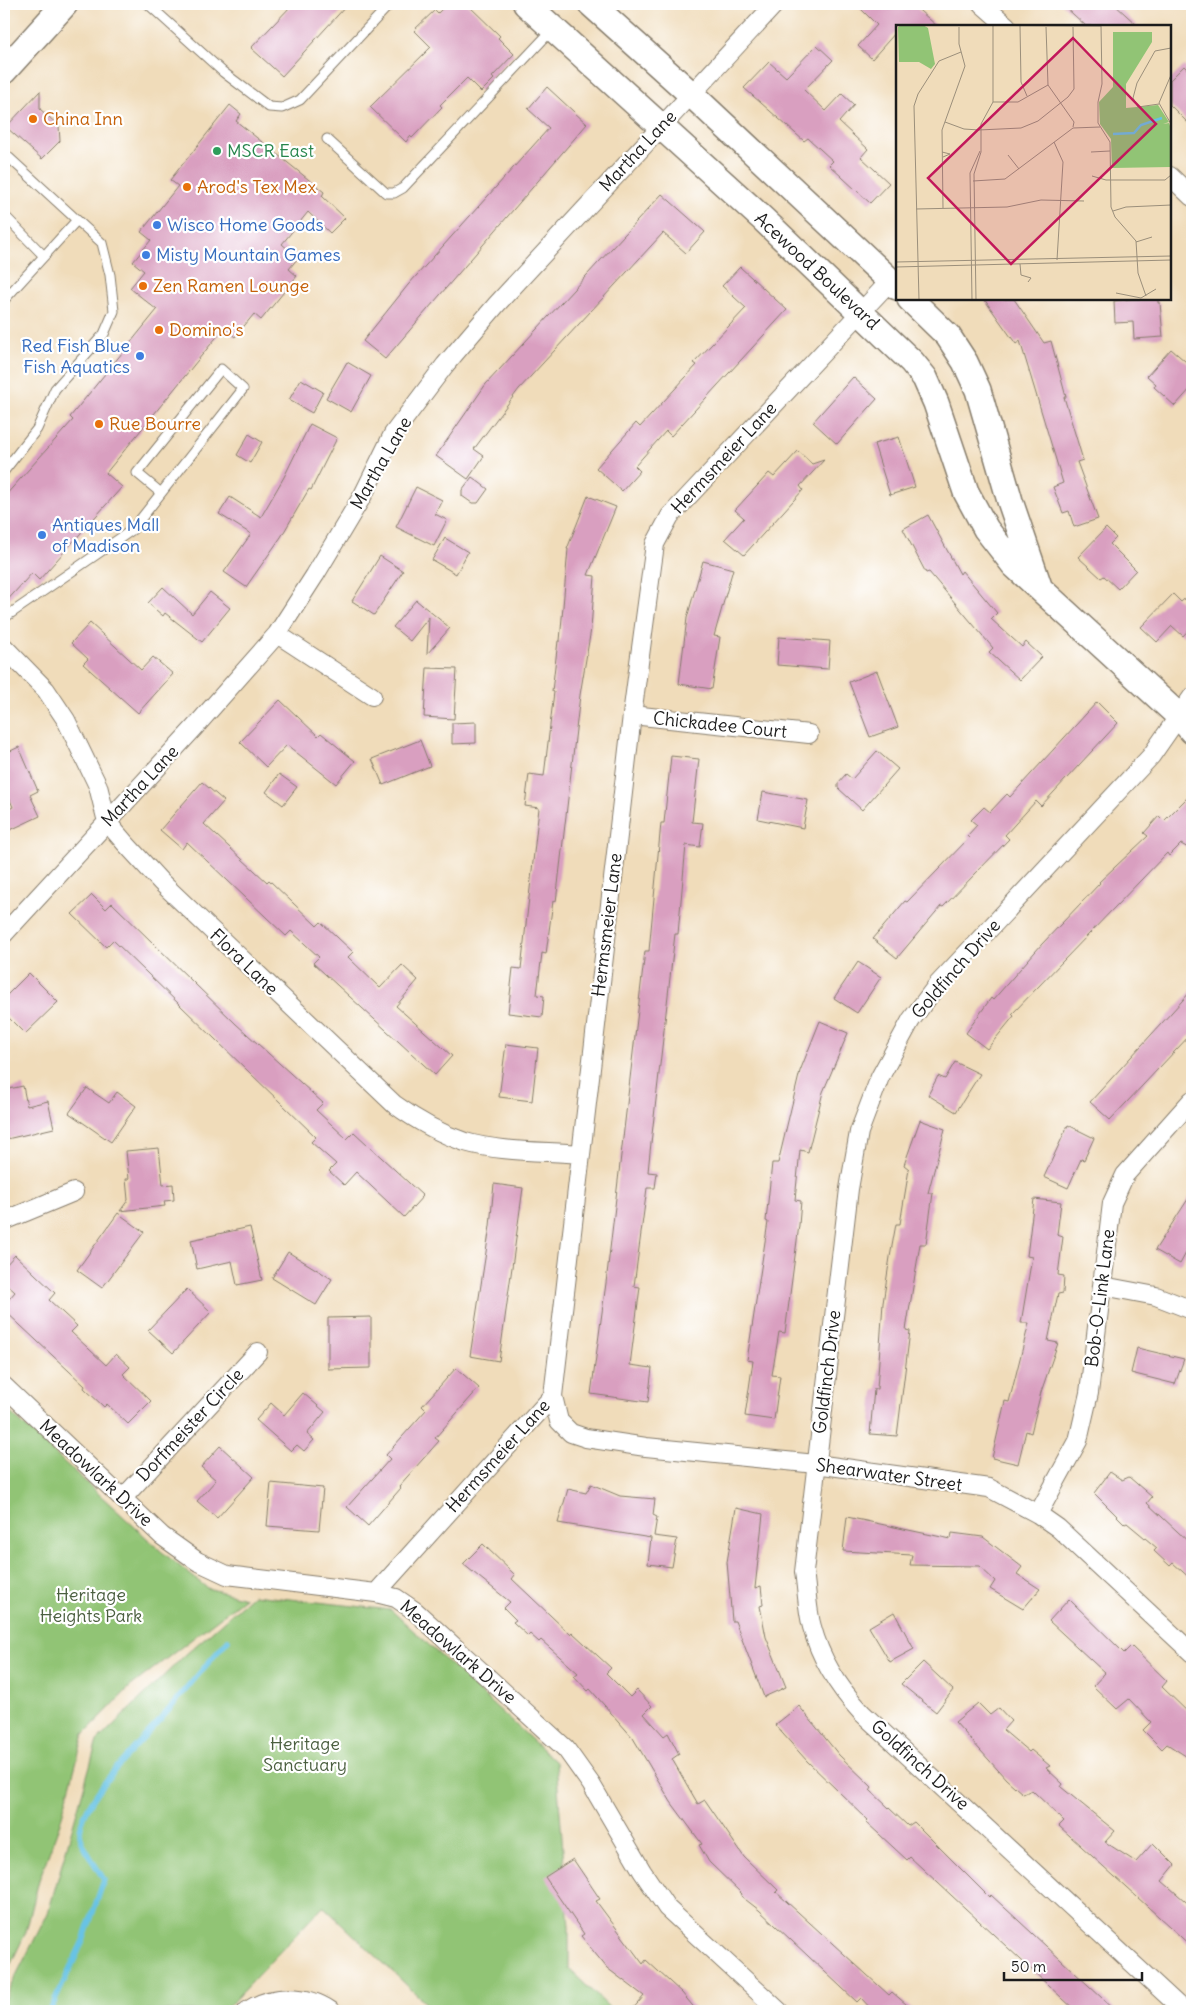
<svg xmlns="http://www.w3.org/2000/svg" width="1196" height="2015" viewBox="0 0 1196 2015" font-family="Delius,sans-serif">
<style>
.green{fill:#91c475;stroke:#567048}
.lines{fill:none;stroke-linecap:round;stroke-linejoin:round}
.stream{stroke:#67c3e5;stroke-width:5.5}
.building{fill:#d99fc0}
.lane-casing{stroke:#867c6b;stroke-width:11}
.street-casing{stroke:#867c6b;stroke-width:20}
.secondary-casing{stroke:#867c6b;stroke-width:28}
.lane{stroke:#fff;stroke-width:9}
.street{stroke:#fff;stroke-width:18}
.secondary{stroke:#fff;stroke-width:25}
.food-dot{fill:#e8710a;stroke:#fff;stroke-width:2}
.leisure-dot{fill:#2e9e5b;stroke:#fff;stroke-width:2}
.shop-dot{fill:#3f7fe0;stroke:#fff;stroke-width:2}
.labels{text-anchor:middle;stroke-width:4.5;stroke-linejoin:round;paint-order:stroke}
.food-label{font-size:18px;fill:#c56008;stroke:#fff;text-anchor:start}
.leisure-label{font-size:18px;fill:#27864d;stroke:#fff;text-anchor:start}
.street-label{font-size:18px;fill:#1c1c1c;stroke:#fff}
.shop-label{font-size:18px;fill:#366cbe;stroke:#fff;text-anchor:start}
.park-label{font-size:18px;fill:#4b5f40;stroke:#fff}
.inset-river{fill:none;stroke:#67c3e5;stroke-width:2.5}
.inset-road{fill:none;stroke:#9b8f7b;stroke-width:1}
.view{fill:#c2185b;fill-opacity:0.15;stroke:#c2185b;stroke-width:2.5}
.inset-edge{fill:none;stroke:#1c1c1c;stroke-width:2.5}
</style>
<rect width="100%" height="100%" fill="#fff"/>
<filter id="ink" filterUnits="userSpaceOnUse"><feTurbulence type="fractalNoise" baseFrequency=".02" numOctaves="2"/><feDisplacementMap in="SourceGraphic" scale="10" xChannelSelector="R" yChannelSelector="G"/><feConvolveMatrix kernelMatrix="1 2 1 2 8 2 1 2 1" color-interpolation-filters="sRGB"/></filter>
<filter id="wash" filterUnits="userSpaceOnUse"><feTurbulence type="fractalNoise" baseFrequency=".0096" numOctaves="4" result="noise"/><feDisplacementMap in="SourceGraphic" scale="20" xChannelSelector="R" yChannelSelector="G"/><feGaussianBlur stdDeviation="1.12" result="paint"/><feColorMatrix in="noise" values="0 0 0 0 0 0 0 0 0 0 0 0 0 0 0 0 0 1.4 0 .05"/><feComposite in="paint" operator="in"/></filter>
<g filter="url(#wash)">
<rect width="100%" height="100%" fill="#f0dcba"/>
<path class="green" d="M4,1407l158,145 45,36 38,10 -114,88 -47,48 -24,89 -21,57 -13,52 -22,46z
M253,1595l138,15 165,152 13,165v42l44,42h-179l-111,-105 -99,105h-220v-12l44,-86 49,-172 87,-85z"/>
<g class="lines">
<path class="stream" d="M50,2011l33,-70 21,-61c-6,-12 -24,-35 -24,-47 1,-34 59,-89 81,-114 22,-26 44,-53 67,-79"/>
</g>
<g id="blocks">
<path class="building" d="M293,4h55l-66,72 -31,-28z
M447,4h20l33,32 -2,2 16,16 -22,23 2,2 -13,13 -14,-14 -27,27 2,2 -30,31 -2,-2 -4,6 -36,-35 61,-60 -17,-17 21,-20 3,3z
M856,4h56l25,22h-40v5l-25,28 -14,-13 19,-21z
M1062,4h52l24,22h-52z
M817,45l16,15 -29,30 22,21 16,-17 12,11 -15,17 29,27 -7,8 28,26 -19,20 -41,-38 4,-4 -25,-23 -4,3 -60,-53 25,-26 17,15z
M1184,66l8,8v53l-22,-22v-25z
M547,87l40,37 -202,235 -22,-18 45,-56 141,-157 -21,-19z
M40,91v18l19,17 1,15 -18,18 -36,-32z
M230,105l11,9 -5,7 88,71 -2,4 23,22 -15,15 -22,-21 -26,32 16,14 -9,11 8,7 -36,44 -7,-6 -19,23 -11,-9 -118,145 16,14 -83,93 -7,-7 -28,31v-107l69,-77 -3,-3 87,-107 -27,-22 14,-17 -11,-9 18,-22 -10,-8 37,-46 -8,-6z
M662,194l43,38 -19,21 -23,-20 -144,156 -45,60 10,7 -16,23 -32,-23 50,-72z
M740,267l47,43 -116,126 -5,-5 -31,35 5,5 -18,20 -26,-23 40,-45 4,4 57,-62 -3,-2 52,-55 -24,-22z
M984,299h30l30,44 7,-2 15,56h-2l19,63 -6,2 21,57 -24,8 -5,-16 -6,2 -10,-26 10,-4 -43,-142 -4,3z
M1132,299h26v4h2l3,34 -29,2 -1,-17 -18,1 -1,-22z
M1171,349l21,18v20l-17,19 -21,-19 2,-3 -9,-8z
M347,362l24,14 -20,36 -25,-14z
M853,377l24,22 -40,45 -24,-22z
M301,379l22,13 -11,21 -23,-13z
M310,424l27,14 -26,52 -2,-1 -28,48 -35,50 -22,-15 27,-38 -32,-20 11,-17 31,20 23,-40z
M249,434l13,8 -12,21 -13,-8z
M899,437l16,50 -25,8 -16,-51z
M798,451l14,13 12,-4 -24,26 3,4 -59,65 -19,-16 19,-21 -9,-8 34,-37 5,4z
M472,477l16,12 -10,14h-6l-10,-7v-6z
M416,487l26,13 -7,14 12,6 -13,26 -38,-19z
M588,496l28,11 -28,68 7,1 -4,53 -11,66 -24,207 -3,-1 -7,53 -4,-1 -5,42 7,1 -2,21 -34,-4 5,-45 8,1 18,-161 -14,-2 4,-32 15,2 10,-84 -2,-1 6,-50h2l8,-92h-1z
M928,515l32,59 2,-3 35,42 -6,6 31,28 4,-5 16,15 -22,23 -31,-28 4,-4 -64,-76 -3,1 -23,-44z
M1106,528l10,10 -6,6 26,26 -18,19 -14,-13 -3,2 -23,-21z
M445,538l23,14 -12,22 -24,-14z
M380,556l23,15 -29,44 -22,-14z
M703,561l30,8 -19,67 6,1 -8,52 -33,-5 8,-66z
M163,587l29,27 18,-22 20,16 -28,34 -37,-29 -2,3 -15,-13z
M1192,592v34l-9,10 -11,-10 -15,16 -16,-15 32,-33 8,8z
M416,600l34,28 -23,26 2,-37 -19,24 -17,-14z
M90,623l51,47 12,-13 20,17 -35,39 -55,-49 5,-5 -17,-16z
M779,637l51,4 -2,28 -51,-4z
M427,668l30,1 -3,50 -30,-2z
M877,671l21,56 -28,10 -21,-55z
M280,700l38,36 3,-3 34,28 -19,23 -49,-39 -21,22 -26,-25z
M1097,702l21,21 -77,83 -5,-5 -31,34 4,4 -66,68 -2,-1 -44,52 -24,-19 32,-38 2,1 62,-64 -2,-2 10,-11 -6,-5 13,-13 6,5 17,-18 3,3z
M476,722v21l-24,1v-21z
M420,740l10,26 -47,19 -11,-26z
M19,747l19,44 -8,4 10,21 -36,17v-21l9,-5 -9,-21v-32z
M877,751l21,18 -36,41 -24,-22v-5l8,-9 6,5z
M671,756l28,3 -7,63 11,1 -3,24 -14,-2 -8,89h-3l-25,218 -2,20 9,1 -2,15h-8l-13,98 6,1 -10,78 22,3 -4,34 -57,-8 15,-111 39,-332h4l12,-128h3z
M279,774l18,13 -14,18 -17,-13z
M202,782l22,19 -20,23 63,58 2,-2 48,46 4,-4 32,30 -5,5 32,31 22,-23 16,15 -22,26 56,50 -17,19 -122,-112 6,-6 -28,-26 -5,5 -99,-94 -5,7 -22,-19z
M763,792l45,8 -5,28 -45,-9z
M1192,793v57l-11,-6 -12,12 -2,-3 -155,161 2,2 -27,33 -21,-16 25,-35 2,2 49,-56 58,-61 -1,-1 49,-46 -4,-3 15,-17 5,5z
M92,895l14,14 6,-6 124,121 87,79 -7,7 31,29 7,-7 69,64 -19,21 -48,-45 -12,13 -15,-14 7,-7 -25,-22 5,-5 -203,-197 -7,7 -34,-33z
M858,962l23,15 -24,36 -23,-15z
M29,973l29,29 -33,32 -21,-21v-15z
M1192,990v43l-82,87 -20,-18z
M820,1021l28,12 -25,59 -15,60 -8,-2 -5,50 6,1 -2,24 -14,108 -6,-1 -7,43 8,1 -6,44 -29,-4 8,-55 -6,-1 21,-138 -2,-1 6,-58h6l22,-92z
M506,1044l32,4 -6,53 -33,-4z
M955,1062l25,12 -24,38 -28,-17 10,-19 7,3z
M23,1086l4,20 21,-5 6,27 -47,11 -3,-16v-33z
M87,1088l22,15 8,-11 19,14 -25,36 -42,-29z
M920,1120l25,9 -17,64h5l-7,51h-6l-14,86 4,1 -13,105 -27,-2 4,-45h3l6,-86 7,-46 6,-33h4l9,-55 -5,-4z
M1068,1125l26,13 -10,22 -3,-1 -13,29 -24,-11z
M159,1148l4,37 10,-1 1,16 -10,1 1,5 -45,5 8,-11 -2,-21h3l-3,-28z
M494,1184l29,4 -24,173 -29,-5 20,-130z
M1192,1193v49l-12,22 -25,-14z
M1034,1199l27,3 -4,33 6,2 -5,38 6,1 -1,17 -5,1 -10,47 10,2 -17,49 -10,41 -5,-2 -8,33 -26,-6 13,-57 4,1 20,-79h-8l11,-66 -5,-1z
M118,1213l26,19 -42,56 -25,-18z
M250,1227l12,53 -25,5 -5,-24 -35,8 -6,-29z
M288,1252l44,27 -16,26 -44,-27z
M15,1255l40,38 -6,7 28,26 -6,6 35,33 10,-11 14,13 -7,7 28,27 -23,23 -21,-20 -3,3 -20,-19 1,-2 -81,-76v-5l11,-13 -11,-10v-15z
M187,1289l24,23 -38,41 -25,-23z
M371,1317v51l-43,1v-51z
M1137,1348l47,11 -9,25 -44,-11z
M456,1368l23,20 -44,50 4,3 -40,45 2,2 -33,38 -21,-19 43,-48 -4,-4 40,-45 -4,-4z
M303,1393l22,19 -18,22 7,6 -10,11 -7,-6 -6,6 -35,-31 15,-17 13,12z
M220,1446l34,31 -37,41 -20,-17 19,-21 -15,-13z
M1110,1472l12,8 7,-3 23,20 -5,6 45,42v35l-19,-17 -3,3 -16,-15 3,-3 -30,-25 -2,1 -31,-31z
M271,1483l52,5 -4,42 -52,-4z
M591,1484l29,12 35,3 -2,16 4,2 -3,19 23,3 -5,28 -24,-3 3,-26 -93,-15 10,-34 18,4z
M736,1508l27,6 -8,74 6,-2 2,19 -3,1 6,31 20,50 -22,10 -29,-76h-3l-5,-59z
M847,1517l104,22 1,-6 31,4 39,30 -5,7 23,15 -17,20 -33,-20 5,-8 -16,-15 -69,-1 2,-10 -69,-4z
M483,1544l32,31 -3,4 58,55 2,-2 39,36 -5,5 24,24 7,-7 15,16 -8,8 20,22 4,-3 11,21 -7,5 26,45 7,-4 39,57 34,33 -2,2 113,103 3,-3 22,19h-41l-12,-13 -4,4 -98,-92 -18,-14 1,-2 -33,-32 -10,-17 3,-1 -31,-42 -38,-64 -43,-49 -2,2 -14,-15 4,-3 -37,-33 -2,2 -9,-8 -2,2 -15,-14 3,-2 -12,-12 6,-6 -47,-38z
M1069,1599l55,54 7,-7 36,35 -5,6 30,29v44l-25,-16 -5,5 -19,-19 8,-8 -22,-23 -12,10 -24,-23 12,-13 -56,-52z
M894,1612l20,37 -24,13 -21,-35z
M923,1662l30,28 -17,22 -35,-28z
M978,1703l12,12 9,-7 12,13 -8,9 26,22 2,-2 19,16 -4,2 17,16 -2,3 54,44 -10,11 31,20 17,-19 22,22 -13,16 30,26v40l-133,-121 5,-5 -32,-31 -9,4 -17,-15 -51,-57z
M799,1706l40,49 33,32 -2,3 38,36 6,-4 75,75 2,-2 125,116h-40l-166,-154 -3,3 -41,-38 2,-2 -61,-59 -32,-36z
M573,1859l27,40 -4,2 47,63 3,-4 36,33 15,18h-66l13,-15 -37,-28 -26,-32 3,-2 -39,-57z"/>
</g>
</g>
<g filter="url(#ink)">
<use href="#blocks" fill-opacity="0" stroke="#867c6b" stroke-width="1"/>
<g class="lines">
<defs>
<path id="lane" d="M148,4l75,68 46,35 13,1 18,-8 90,-96
M327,139l59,54h8l9,-5 149,-158
M4,153l98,90 8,32 4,36 -10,23 -49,55 -18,40 -33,42
M4,215l40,41
M4,300l73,-80
M4,618l128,-88 111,-141 -22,-20 -84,104 24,20"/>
<path id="street" d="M982,4l25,22
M1170,176l22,21
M277,634l95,62
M4,647l42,43 20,30 32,66 9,36 18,21 36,39 233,222c22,16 44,29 71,38 34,10 79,9 115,12
M632,715l177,19
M4,934l190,-206 83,-94 38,-59 48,-80 30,-61 52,-69 52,-61 278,-300
M4,1221l70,-29
M1103,1286l53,10 36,14
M4,1386l158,150 35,25 30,14 149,18 20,5 19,13 151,138 25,35 51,87 25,37 112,103
M553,1396l6,25 12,12 15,5 60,9 170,17 173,24 49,26 20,14 134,125
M123,1498l135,-146
M1038,1514l40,-73 11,-48 23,-190 13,-28 67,-75
M376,1593l177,-197 79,-681 23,-171 15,-28 221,-236
M247,2011c25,-17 60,-17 84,0
M1184,2011l-322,-298c-23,-25 -41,-52 -50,-86 -5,-17 -5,-37 -8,-55l45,-383 10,-57 21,-55 31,-57 27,-36 213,-228 41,-59"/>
<path id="secondary" d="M526,4l238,216 148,142 13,16 11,25 30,89 20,37 28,36 166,152 12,14
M591,4l100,90 206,193
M4,71l61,-67
M910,299l38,37 17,26 13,28 32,111 29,85"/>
</defs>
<use href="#lane" class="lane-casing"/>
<use href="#street" class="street-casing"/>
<use href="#secondary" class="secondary-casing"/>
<use href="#lane" class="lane"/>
<use href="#street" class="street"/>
<use href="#secondary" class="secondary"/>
</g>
</g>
<g class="food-dot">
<circle cx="33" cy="119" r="5"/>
<circle cx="187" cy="187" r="5"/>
<circle cx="143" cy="286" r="5"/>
<circle cx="159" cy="330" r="5"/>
<circle cx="99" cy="424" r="5"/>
</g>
<circle class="leisure-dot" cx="217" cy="151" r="5"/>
<g class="shop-dot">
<circle cx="157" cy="225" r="5"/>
<circle cx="146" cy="255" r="5"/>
<circle cx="140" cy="356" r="5"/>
<circle cx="42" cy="535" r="5"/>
</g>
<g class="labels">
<g class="food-label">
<text x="43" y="125">China Inn</text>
<text x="197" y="193">Arod's Tex Mex</text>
<text x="153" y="292">Zen Ramen Lounge</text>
<text x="169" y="336">Domino's</text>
<text x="109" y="430">Rue Bourre</text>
</g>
<g class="leisure-label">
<text x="227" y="157">MSCR East</text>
</g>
<g class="street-label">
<text transform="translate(638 151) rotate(-47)" y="6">Martha Lane</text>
<text transform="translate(817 271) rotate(43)" y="6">Acewood Boulevard</text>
<text transform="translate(724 458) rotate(-47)" y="6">Hermsmeier Lane</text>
<text transform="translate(381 463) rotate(-60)" y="6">Martha Lane</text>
<text transform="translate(720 725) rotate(6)" y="6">Chickadee Court</text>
<text transform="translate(140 786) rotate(-47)" y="6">Martha Lane</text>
<text transform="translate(607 925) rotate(-83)" y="6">Hermsmeier Lane</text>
<text transform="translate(244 962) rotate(44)" y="6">Flora Lane</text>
<text transform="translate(956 969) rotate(-49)" y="6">Goldfinch Drive</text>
<text transform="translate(1100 1298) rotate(-83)" y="6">Bob-O-Link Lane</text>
<text transform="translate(827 1372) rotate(-83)" y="6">Goldfinch Drive</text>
<text transform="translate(190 1425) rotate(-47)" y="6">Dorfmeister Circle</text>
<text transform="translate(498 1456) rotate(-48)" y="6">Hermsmeier Lane</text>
<text transform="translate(96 1473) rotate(43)" y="6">Meadowlark Drive</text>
<text transform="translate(889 1475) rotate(8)" y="6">Shearwater Street</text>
<text transform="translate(458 1652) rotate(41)" y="6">Meadowlark Drive</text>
<text transform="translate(920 1765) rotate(42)" y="6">Goldfinch Drive</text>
</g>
<g class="shop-label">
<text x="167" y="231">Wisco Home Goods</text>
<text x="156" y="261">Misty Mountain Games</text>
<text x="130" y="352" text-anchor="end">Red Fish Blue<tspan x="130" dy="21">Fish Aquatics</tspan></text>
<text x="52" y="531">Antiques Mall<tspan x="52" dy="21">of Madison</tspan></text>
</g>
<g class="park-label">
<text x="91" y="1601">Heritage<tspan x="91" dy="21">Heights Park</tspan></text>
<text x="305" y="1750">Heritage<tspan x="305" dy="21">Sanctuary</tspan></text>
</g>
</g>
<g transform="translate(896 25)">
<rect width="275" height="275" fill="#f0dcba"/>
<path d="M5,0h22l5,3 7,36 -4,5 -12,-7h-20l-1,-35zM217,7h39v10l-26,42v24l32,-3 11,17 -6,2 6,-1 1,3v41l-58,1 -1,-29 -11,-15 -1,-22 14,-15z" fill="#91c475"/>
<path class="inset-river" d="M217,109l21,-1 7,-8 21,-7"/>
<path class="inset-road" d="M29,0l176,1M205,0l1,59 -4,18v21l12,19 1,65 4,10 21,24 2,32 8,23M124,1l1,56 6,14M150,2l2,58 26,37 -1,5M275,50l-12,28 12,21M97,77h25l30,-17M263,79l-21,3 -5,-9 4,-15 18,-32 16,-3M49,97l19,7 15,1 42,-2 17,-7 30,-24 6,-8 -1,-62M158,117l9,20 -6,98M46,127l8,2 -7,3M195,127l19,-1M112,130l11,14M196,151l14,4h59l6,-5M77,156l32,-2 68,-51 27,-1M47,183l-1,-78 23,-64 -6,-22v-17M20,184l91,-2 34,-7 43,1M217,186l13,-4 45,-2M240,217l16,-5M0,237l275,-6M124,239l1,11 10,3 -3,4M0,242l275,-7M220,268l25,5 15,-9M23,275l-5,-194 4,-12 21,-33 22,-9M76,275l-2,-127 10,-22M80,275l-2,-126 7,-22v-28l12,-22v-77"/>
<path class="view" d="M177,13l83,86 -145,140 -83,-86z"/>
<rect width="275" height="275" class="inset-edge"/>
</g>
<rect width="1196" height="2015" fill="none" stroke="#fff" stroke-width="20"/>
<path d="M1004 1972v8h138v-8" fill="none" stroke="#1c1c1c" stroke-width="2.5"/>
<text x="1011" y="1972" font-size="15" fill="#1c1c1c" stroke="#ffffff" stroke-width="4" paint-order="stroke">50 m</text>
</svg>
